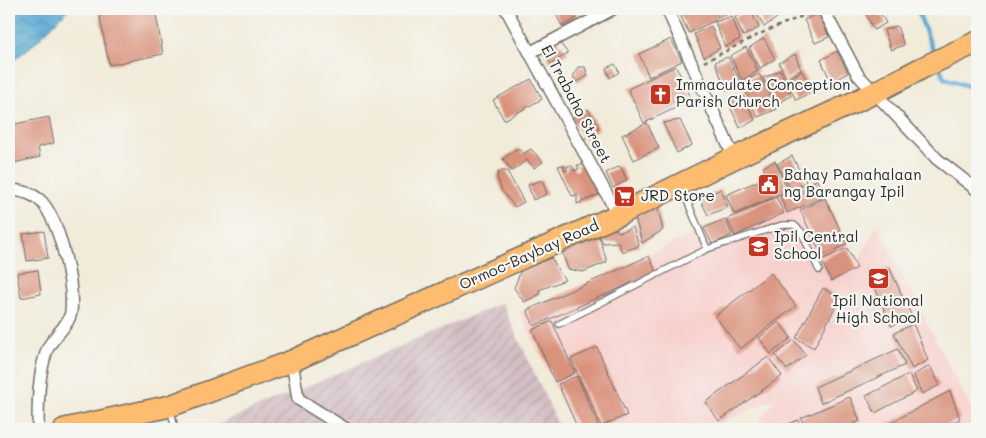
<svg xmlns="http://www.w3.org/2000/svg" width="986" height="438" viewBox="0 0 986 438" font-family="Mali,sans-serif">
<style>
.built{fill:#f7d0cc}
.industrial{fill:url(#industrial-furrows)}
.water{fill:url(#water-waves);stroke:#426a80}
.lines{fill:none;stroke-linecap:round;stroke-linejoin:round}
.stream{stroke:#5aaad4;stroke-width:4.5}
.building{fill:#d9927c}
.lane-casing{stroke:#706e68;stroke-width:8}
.street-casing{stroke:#706e68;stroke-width:14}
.highway-casing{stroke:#706e68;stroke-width:24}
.path{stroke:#706e68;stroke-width:2.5;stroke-dasharray:4 4;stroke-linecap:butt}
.lane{stroke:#fff;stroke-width:5.5}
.street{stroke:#fff;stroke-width:11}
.highway{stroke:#febc70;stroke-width:21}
.labels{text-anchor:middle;stroke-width:4.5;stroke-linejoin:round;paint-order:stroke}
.poi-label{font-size:15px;fill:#2b2b2b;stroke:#f6f6f2;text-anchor:start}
.street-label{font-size:15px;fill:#2b2b2b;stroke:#f6f6f2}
</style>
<defs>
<pattern id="industrial-furrows" width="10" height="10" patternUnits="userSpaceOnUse" patternTransform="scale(1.25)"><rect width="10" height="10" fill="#d2bec3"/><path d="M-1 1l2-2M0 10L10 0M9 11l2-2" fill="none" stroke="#b4a3a8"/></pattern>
<pattern id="water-waves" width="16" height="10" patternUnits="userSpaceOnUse" patternTransform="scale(1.25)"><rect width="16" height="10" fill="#5aaad4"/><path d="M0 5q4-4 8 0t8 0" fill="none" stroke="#4b8bac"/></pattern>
</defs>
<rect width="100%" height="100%" fill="#f6f6f2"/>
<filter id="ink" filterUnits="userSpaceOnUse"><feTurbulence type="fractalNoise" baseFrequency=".02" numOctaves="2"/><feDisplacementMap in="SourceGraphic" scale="10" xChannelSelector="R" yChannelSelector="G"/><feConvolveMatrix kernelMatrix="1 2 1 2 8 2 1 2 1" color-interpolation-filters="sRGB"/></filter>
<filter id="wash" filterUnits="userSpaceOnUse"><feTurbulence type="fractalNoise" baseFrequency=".0096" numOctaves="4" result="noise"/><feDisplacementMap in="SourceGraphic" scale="20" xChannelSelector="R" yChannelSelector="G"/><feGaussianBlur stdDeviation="1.12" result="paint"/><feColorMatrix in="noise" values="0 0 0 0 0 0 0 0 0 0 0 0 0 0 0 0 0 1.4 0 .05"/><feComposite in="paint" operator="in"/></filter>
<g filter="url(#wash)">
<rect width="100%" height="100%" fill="#f1ebd9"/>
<path class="built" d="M817,179l40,86 20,-40 100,195v9h-223l22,-31 -69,31h-133l-54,-117z"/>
<path class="industrial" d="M502,303l58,126h-353z"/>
<path class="water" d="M9,9h60l-34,34 -26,21z"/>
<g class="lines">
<path class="stream" d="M917,9l18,47
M939,65l5,13 33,11"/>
</g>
<g id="blocks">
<path class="building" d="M116,9h39l8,45 -54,11 -10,-53z
M556,9h17l4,9 -15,8 -8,-16z
M684,9h26l6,11 -27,13 -11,-22z
M712,9h23l-17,9z
M750,9l9,19 -16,8 -8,-19z
M755,9h17l5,9 -13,9z
M776,9h21l-17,8z
M873,9h5l8,14 -12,7 -9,-17z
M819,13l10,24 -14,6 -11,-23z
M732,16l8,23 -15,8 -10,-25z
M711,26l9,22 -16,9 -10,-23z
M897,26l7,19 -13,5 -7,-20z
M764,38l11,21 -15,9 -11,-20z
M671,39l11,22 -33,16 -10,-23z
M557,40l11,13 -17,11 -9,-16z
M746,47l12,24 -16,9 -12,-24z
M837,51l11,22 -17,9 -10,-22z
M795,54l6,16 -15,9 -7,-16z
M728,57l12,24 -14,9 -11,-28z
M615,64l4,8 -9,6 -4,-10z
M676,66l16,34 -48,23 -16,-34z
M578,67h7l3,9 -11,6 -4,-5z
M780,70l11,26 -14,8 -14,-26z
M802,71l10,21 -16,8 -10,-19z
M759,74l18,35 -19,8 -17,-34z
M531,79l11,20 -38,21 -11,-20z
M743,95l12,25 -15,8 -12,-26z
M9,102h2l4,22 34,-7 5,26 -16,4 2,10 -31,7z
M588,109l11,20 -15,10 -12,-21z
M680,120l12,25 -15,8 -14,-30z
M647,123l12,25 -25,12 -12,-25z
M518,148l5,6 8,-5 12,13 -9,6 -7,-8 -15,11 -9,-12z
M792,156l14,26 -15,8 -14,-26z
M775,161l13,30 -54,23 -8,-19 41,-18 -4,-10z
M564,165v5l3,1v-5h5l3,5 4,-2 -2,-4h7l3,5 4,-2 11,25 -25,11v-9l-5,1 -14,-30z
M620,166l7,14 -14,8 -7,-15z
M499,171h8l17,31 -9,5 -13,-16 -5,-14z
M542,180l5,14 -14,6 -5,-15z
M817,180l7,17 -37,16 -7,-17z
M721,189l7,18 -20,8 -8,-16z
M776,197l8,16 -49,23 -8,-17z
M825,198l22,46 -25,12 -22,-46z
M657,205l6,25 -21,13 -7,-26z
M725,219l7,16 -20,9 -8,-16z
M610,227l10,5 13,-5 6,19 -17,6 -4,-10 -15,1 -4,-9z
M44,231l4,27 -21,3 -4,-27z
M599,237l8,25 -24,10 -15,-3 -6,-18z
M847,248l10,20 -26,13 -10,-21z
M649,256l7,16 -122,54 -7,-16z
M551,258l14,22 -26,10 1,4 -16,8 -10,-14 8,-20z
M889,267l23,50 -21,9 -21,-50z
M38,270l3,24 -20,4 -4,-25z
M771,273l25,33 -56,43 -25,-33z
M823,288l17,10 -26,50 -18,-10z
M552,321l23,52 -20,9 -23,-52z
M779,322l12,16 -20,16 -12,-16z
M913,324l15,36 -16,9 -18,-36z
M794,340l12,15 -19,15 -12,-15z
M597,347l30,68 -26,11 -30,-67z
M898,349l7,16 -84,38 -6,-16z
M768,357l14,19 -63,45 -13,-19z
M930,366l10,19 -18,9 -9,-19z
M909,374l8,17 -42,22 -9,-17z
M577,376l22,52 -3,1h-18l-20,-45z
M950,391l10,28 -21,10h-60z
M850,397l10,24 -18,8h-36l-5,-11z
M798,420l4,9h-25z"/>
</g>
</g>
<g filter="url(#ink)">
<use href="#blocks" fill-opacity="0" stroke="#706e68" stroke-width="1"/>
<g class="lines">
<defs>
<path id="lane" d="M707,249l75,-24h12l7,6 18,39
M559,324l148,-75 -25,-61
M171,411l4,18
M969,429l8,-4"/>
<path id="street" d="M506,9l112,206
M667,9l67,149
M823,9l35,66 79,84 40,31
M531,52l82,-43
M9,191c12,-2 29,4 36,15 16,23 29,78 26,106 -2,14 -19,25 -24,38 -9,25 -9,53 -9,79
M292,361l6,38 48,30"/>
<path id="highway" d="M65,429l105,-23 122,-45 326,-146 116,-57 140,-65 48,-25 55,-26"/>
</defs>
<use href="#lane" class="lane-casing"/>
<use href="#street" class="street-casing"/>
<use href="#highway" class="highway-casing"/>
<path class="path" d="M704,62l60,-30 48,-20"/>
<use href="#lane" class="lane"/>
<use href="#street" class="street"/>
<use href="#highway" class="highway"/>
</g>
</g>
<defs>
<symbol id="church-square" viewBox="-11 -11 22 22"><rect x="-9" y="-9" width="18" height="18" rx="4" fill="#c8321e" stroke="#f6f6f2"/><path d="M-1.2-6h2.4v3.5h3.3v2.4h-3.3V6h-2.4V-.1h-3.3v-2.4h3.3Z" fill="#fff"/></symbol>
<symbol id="civic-square" viewBox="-11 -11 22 22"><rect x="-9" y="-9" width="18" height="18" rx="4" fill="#c8321e" stroke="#f6f6f2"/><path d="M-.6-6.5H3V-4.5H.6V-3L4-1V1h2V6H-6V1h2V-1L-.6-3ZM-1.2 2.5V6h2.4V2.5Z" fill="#fff"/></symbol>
<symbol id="supermarket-square" viewBox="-11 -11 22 22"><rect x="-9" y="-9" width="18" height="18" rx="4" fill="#c8321e" stroke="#f6f6f2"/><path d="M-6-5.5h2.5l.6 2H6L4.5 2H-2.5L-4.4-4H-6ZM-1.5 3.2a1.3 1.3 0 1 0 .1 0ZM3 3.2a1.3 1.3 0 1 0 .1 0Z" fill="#fff"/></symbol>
<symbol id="school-square" viewBox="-11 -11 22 22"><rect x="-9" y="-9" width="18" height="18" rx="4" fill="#c8321e" stroke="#f6f6f2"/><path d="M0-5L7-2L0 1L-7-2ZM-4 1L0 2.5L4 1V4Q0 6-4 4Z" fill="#fff"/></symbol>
</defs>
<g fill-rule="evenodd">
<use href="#church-square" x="648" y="82" width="25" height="25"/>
<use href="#civic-square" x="756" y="172" width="25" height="25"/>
<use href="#supermarket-square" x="612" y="184" width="25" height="25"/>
<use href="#school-square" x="746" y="234" width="25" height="25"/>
<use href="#school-square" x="866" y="266" width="25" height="25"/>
</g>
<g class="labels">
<g class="poi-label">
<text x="676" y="90">Immaculate Conception<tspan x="676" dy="17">Parish Church</tspan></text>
<text x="784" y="180">Bahay Pamahalaan<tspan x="784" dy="17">ng Barangay Ipil</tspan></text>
<text x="641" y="201">JRD Store</text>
<text x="774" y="242">Ipil Central<tspan x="774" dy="17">School</tspan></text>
<text x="878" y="306" text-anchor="middle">Ipil National<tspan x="878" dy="17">High School</tspan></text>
</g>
<g class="street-label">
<text transform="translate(576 104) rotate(62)" y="5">El Trabaho Street</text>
<text transform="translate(529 255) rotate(-24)" y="5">Ormoc-Baybay Road</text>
</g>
</g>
<rect width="986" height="438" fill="none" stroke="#f6f6f2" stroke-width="30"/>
</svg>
